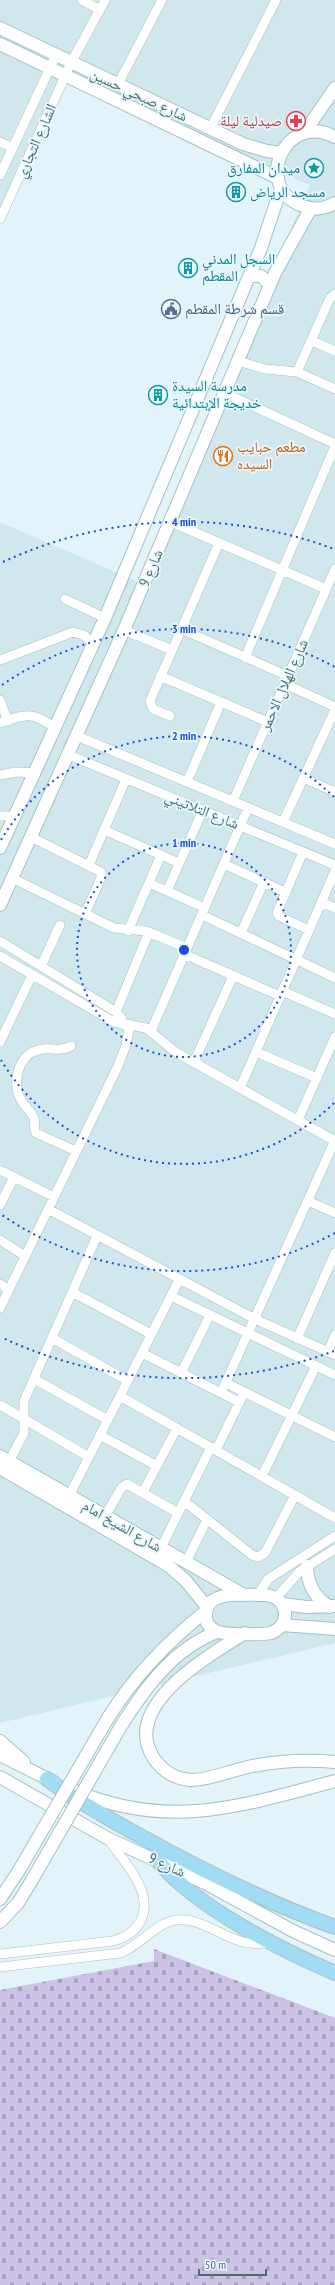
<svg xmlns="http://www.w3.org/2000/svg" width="335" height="2285" viewBox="0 0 335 2285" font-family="'PT Sans Narrow','Noto Naskh Arabic',sans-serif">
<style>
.residential{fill:#cfe7ed}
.cemetery{fill:url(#cemetery-stones)}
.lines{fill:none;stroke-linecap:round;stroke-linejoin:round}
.street-casing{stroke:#a5c1c4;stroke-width:10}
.secondary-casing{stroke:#a1c2c5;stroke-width:14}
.primary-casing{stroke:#b0bfbf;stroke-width:16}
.street{stroke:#fff;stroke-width:9}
.secondary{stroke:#fff;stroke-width:12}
.primary{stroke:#a0dcf3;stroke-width:14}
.secondary-bridge-casing{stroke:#a1c2c5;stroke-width:14;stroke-linecap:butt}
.secondary-bridge{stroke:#fff;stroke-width:12}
.ring{fill:none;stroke:#1d4ed8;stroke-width:2;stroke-dasharray:2 4}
.labels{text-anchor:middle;stroke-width:3.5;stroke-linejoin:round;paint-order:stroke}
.street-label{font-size:15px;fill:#4b6e6e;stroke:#e7f7fd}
.health-label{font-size:15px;fill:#be3a42;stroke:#e7f7fd;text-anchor:end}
.culture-label{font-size:15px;fill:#0d838f;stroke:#e7f7fd;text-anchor:start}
.service-label{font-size:15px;fill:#4e5e75;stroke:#e7f7fd;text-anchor:start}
.food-label{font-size:15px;fill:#c56008;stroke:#e7f7fd;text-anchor:start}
.centre{fill:#1d4ed8;stroke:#e7f7fd;stroke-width:2}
.ring-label{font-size:12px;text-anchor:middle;font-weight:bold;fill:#1d4ed8;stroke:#e7f7fd;stroke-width:3.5;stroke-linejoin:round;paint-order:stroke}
</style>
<defs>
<pattern id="cemetery-stones" width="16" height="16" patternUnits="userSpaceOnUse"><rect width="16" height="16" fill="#cbc2e5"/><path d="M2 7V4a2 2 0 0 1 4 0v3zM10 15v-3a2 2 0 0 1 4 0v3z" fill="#a7a2be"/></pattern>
</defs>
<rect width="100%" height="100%" fill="#e2f3fa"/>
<path class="residential" d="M0,0h335v1643l-335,80v-1201l138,60 172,-397 -42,-18 -201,-98 -67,145z"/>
<path class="cemetery" d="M154,1949l181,69v267h-335v-295l154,-29z"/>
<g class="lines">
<defs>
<path id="street" d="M82,0l18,10
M117,86l45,-86
M210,129l66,-129
M0,142l13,6
M0,175l56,-120
M0,219l71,-156 34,-63
M312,341l23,10
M238,361l27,8 32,3 38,17
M297,372l33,-74 5,-4
M225,393l110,51
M171,522l155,67
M65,599l40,19
M181,629l107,47
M124,630l48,20
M245,658l90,-212
M0,660l73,-28 11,3 9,9
M160,676l108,46
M285,684l50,23
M0,700l8,21
M170,716l-17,-7 -3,-8 69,-158
M0,723c25,-9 32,-12 55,5
M77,736l258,108
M69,755l266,110
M0,775l16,-3 19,1
M303,778l32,14
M187,782l34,-80
M233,801l102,-232
M0,816h15
M283,822l52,-112
M104,830l75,33
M31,837l70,35v6l-16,36
M303,852l-26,61 2,3 30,14
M224,864l61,28
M89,865l37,-86
M12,878l102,50 32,3 41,17
M149,883l56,25
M167,891l36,-81
M321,902l14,6
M202,915l133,63
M128,931l33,-76
M241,933l23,-51
M0,941l116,71 6,7 2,6
M184,954l96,42
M0,956l114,66 32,6 31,25 158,88
M41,966l19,-41
M282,991l53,23
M116,1012l33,-80
M151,1031l97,-223
M0,1042l32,-67
M71,1046c-11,7 -22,0 -33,4 -21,6 -26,33 -17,50 3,6 10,11 13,18 2,5 -1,10 2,15l40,18
M256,1052l61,26
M194,1062l39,-86
M240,1088l95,-217
M298,1120l37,-83
M0,1170l54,27
M308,1201l27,12
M0,1205l14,-28
M48,1209l207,110 80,36
M0,1240l25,16
M0,1284l9,6
M72,1292l79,42
M171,1296l164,79
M0,1308l118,-242 8,-21 4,-21
M52,1338l76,43
M297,1339l38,-86
M328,1352l7,-17
M142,1353l97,49
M181,1373l29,-58
M34,1379l74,41
M226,1383l109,54
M221,1393l114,-253
M120,1396l215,122
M0,1405l89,52
M100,1435l57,31
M216,1450l26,-53
M9,1461l15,-28v-32l73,-165
M262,1476l54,-110
M143,1492l34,-64
M69,1496l110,-216
M184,1501l68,54 6,2 7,-4 30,-58
M105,1516l17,-29 5,-3 51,29
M161,1548l50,-101
M186,1562l21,-42
M258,1595l10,-16 67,-43
M276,1598l24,-27 35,-22
M0,1954l113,-13c11,-3 21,-8 27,-19 16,-29 -17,-61 -32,-83
M0,1967l120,-14c22,-8 36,-31 57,-33 33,-3 53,31 94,22"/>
<path id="secondary" d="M0,28l243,116 24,7 14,2
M0,44l278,134
M304,133l31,-45
M335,137c-51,-27 -83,52 -32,69 10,4 22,3 32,-3
M249,276h12l9,9
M0,848l105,-230 156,-370 20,-60
M0,905l124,-275 151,-357 36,-65
M0,1456l244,139
M0,1468l169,98 17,15 21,26
M307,1566c0,18 7,31 23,41
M263,1595c16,0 25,11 21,26 -3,6 -7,10 -13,12 -10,2 -47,2 -55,-2 -6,-3 -10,-8 -10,-14 -3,-28 40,-22 57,-22z
M283,1604l23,3 29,-1
M282,1625l53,4
M245,1633c-35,22 -124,72 -92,124 9,14 22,22 38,23 18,0 36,-8 53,-12 30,-7 60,-9 91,-6
M108,1718c26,-42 59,-76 98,-107
M121,1726c24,-38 52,-77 96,-94
M0,1741l24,21
M0,1755l54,27
M0,1777l107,61 98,45 88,48 42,19
M73,1790c95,41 168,16 262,-9
M0,1899l18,-27
M0,1922l18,-19 14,-23"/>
<path id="primary" d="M47,1779c30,22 62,40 95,58 63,35 126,66 193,90
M159,1862c37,45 122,88 176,111"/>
</defs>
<use href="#street" class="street-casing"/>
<use href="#secondary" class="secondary-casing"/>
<use href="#primary" class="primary-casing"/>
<use href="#street" class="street"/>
<use href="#secondary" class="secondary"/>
<use href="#primary" class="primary"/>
<defs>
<path id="secondary-bridge" d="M18,1872l90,-154
M32,1880l89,-154"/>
</defs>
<use href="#secondary-bridge" class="secondary-bridge-casing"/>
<use href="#secondary-bridge" class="secondary-bridge"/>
</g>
<g class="ring">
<circle cx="184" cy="950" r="107"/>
<path d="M334 1103A214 214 0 0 1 1 1060M1 840A214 214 0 0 1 334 797"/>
<path d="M335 1233A321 321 0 0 1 2 1215M2 685A321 321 0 0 1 335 667"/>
<path d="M334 1351A428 428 0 0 1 3 1338M3 562A428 428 0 0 1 334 549"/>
</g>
<defs>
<symbol id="pharmacy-ring" viewBox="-11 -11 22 22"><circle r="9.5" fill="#e7f7fd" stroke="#e0444e" stroke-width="1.5"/><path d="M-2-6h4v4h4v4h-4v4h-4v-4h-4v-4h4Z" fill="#e0444e"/></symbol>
<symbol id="sight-ring" viewBox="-11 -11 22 22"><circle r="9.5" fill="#e7f7fd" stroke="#0f9aa8" stroke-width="1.5"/><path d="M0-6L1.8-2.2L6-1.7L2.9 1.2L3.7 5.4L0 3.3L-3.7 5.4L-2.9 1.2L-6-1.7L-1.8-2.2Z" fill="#0f9aa8"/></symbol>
<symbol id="building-ring" viewBox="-11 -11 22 22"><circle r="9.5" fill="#e7f7fd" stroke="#0f9aa8" stroke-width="1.5"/><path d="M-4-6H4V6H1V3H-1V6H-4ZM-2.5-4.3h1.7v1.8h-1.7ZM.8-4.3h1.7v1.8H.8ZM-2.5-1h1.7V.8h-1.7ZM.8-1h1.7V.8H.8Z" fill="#0f9aa8"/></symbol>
<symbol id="civic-ring" viewBox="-11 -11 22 22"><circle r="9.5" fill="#e7f7fd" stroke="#5c6f8a" stroke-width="1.5"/><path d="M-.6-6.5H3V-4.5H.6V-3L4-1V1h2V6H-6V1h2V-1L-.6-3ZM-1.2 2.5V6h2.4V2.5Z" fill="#5c6f8a"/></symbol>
<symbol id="restaurant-ring" viewBox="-11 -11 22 22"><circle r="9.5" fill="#e7f7fd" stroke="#e8710a" stroke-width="1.5"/><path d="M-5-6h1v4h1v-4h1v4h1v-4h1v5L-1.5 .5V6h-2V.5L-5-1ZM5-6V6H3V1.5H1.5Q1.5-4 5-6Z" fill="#e8710a"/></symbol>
</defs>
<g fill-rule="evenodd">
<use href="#pharmacy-ring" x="285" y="110" width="22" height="22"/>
<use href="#sight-ring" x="303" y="157" width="22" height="22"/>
<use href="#building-ring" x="225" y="181" width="22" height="22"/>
<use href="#building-ring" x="177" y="257" width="22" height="22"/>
<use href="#civic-ring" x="160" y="298" width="22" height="22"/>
<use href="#building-ring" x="147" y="384" width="22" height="22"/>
<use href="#restaurant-ring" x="212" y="445" width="22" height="22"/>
</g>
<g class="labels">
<g class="street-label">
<text transform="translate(139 95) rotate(25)" y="5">شارع صبحي حسين</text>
<text transform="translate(36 141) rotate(-66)" y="5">الشارع التجاري</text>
<text transform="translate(151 568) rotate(-67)" y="5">شارع 9</text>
<text transform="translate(284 685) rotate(-66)" y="5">شارع الهلال الاحمر</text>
<text transform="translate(202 810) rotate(22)" y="5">شارع التلاتيني</text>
<text transform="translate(122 1526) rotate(30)" y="5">شارع الشيخ امام</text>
<text transform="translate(167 1865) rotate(24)" y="5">شارع 9</text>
</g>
<g class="health-label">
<text x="282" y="126">صيدلية ليلة</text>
</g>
<g class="culture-label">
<text x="300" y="173" text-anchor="end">ميدان المفارق</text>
<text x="250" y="197">مسجد الرياض</text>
<text x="202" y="264">السجل المدني<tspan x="202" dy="17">المقطم</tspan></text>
<text x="172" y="391">مدرسة السيدة<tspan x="172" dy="17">خديجة الإبتدائية</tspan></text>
</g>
<g class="service-label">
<text x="185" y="314">قسم شرطة المقطم</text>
</g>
<g class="food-label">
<text x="237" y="452">مطعم حبايب<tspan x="237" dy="17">السيده</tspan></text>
</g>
</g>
<circle cx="184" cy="950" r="6" class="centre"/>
<g class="ring-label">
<text x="184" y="526">4 min</text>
<text x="184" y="633">3 min</text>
<text x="184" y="740">2 min</text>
<text x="184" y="847">1 min</text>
</g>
<path d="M199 2269v6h67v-6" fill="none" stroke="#4b6e6e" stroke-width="2"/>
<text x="205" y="2269" font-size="12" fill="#4b6e6e" stroke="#e7f7fd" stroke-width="3" paint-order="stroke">50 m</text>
</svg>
